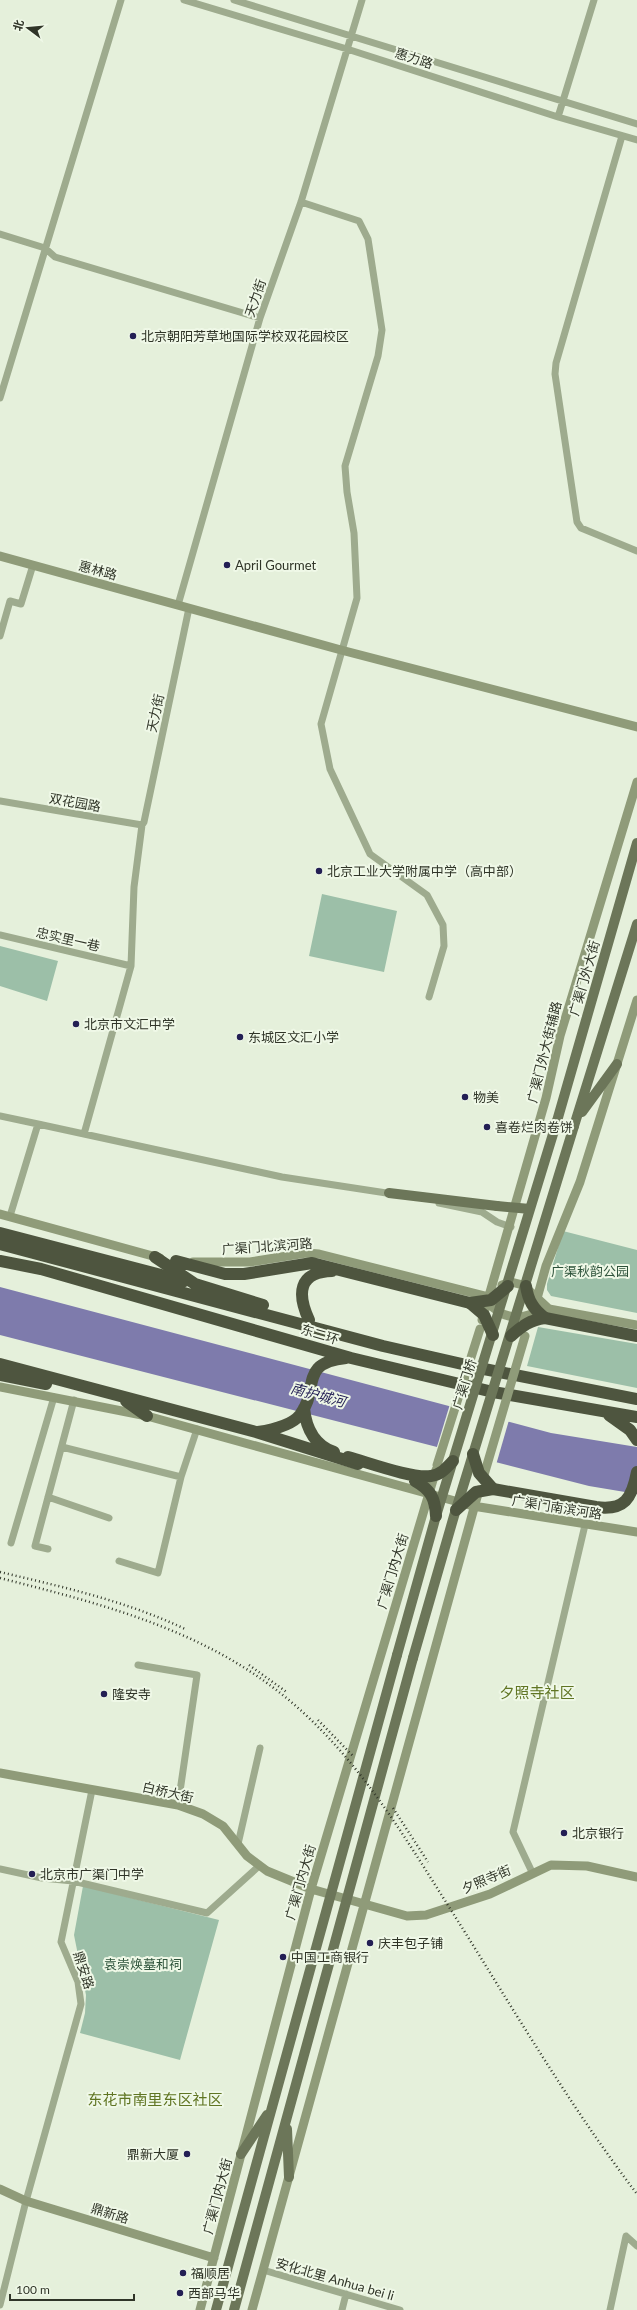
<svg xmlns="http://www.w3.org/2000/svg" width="637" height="2310" viewBox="0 0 637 2310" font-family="Lato,'Noto Sans SC',sans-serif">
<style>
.green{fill:#9cbfa8}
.water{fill:#7e7bac}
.pier{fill:#e5f0db}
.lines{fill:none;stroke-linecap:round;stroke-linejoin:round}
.street{stroke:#9eab8e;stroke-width:7}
.secondary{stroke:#8f9b79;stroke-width:9}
.primary{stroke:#6c7659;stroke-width:10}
.highway{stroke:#4e553f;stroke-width:12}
.rail{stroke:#303528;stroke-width:2.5;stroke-dasharray:1 3;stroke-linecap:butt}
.secondary-bridge{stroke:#8f9b79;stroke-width:9}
.primary-bridge{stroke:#6c7659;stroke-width:10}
.highway-bridge{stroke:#4e553f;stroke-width:12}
.poi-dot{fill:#231f54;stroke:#eff8e7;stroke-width:1.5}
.labels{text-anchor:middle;stroke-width:4;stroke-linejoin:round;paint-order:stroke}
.street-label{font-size:13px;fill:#303528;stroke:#eff8e7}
.poi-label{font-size:13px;fill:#303528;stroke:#eff8e7;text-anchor:start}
.park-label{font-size:13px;fill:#2d523a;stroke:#eff8e7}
.water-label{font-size:14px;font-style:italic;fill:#231f54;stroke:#eff8e7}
.quarter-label{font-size:15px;fill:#607523;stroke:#eff8e7}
</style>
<rect width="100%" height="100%" fill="#e5f0db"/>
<path class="green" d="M322,894l75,17 -13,61 -75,-16z
M0,946l58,15 -11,40 -47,-15z
M563,1231l74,19v63l-86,-17 -4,-6v-6z
M538,1327l99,17v44l-110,-22z
M83,1886l136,34 -39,140 -100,-27 5,-20 1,-18 -12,-60z"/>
<path class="water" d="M0,1287l551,146 86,14v47l-48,-8 -589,-151z"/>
<path class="pier" d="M450,1404l59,16 -13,45 -60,-15z"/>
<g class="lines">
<path class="street" d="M184,0l163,49 211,68 79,23
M234,0l403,124
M558,117l36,-117
M622,136l-66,227 -1,11 22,148 4,6 56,23
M301,202l58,19 9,18 14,91 -4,26 -33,110 2,26 7,41 3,65 -36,126 9,45 40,85 57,41 16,30 1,21 -15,51
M0,234l45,14 10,9 205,61
M0,398l121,-398
M178,605l82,-287 41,-116 61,-202
M0,636l10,-35 11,3 12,-39
M0,801l142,24 2,-3 45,-214
M0,935l131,31
M0,1116l38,8 -28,92
M38,1124l244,53 111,17
M84,1134l47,-168 3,-79 8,-62
M439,1203l43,9 15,10 14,5
M62,1447l119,30
M48,1497l61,21
M11,1543l43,-146
M48,1549l-13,-3 39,-146
M119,1561l39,12 23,-96 16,-48
M138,1665l59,10 -19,130
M238,1844l22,-96
M0,1869l42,9 31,3 134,32 52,-47
M532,1872l-19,-40 72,-307
M263,2270l137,40
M0,2305l26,-104 55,-197 -3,-22 -17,-40 31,-152
M342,2310l4,-16
M610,2310l16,-74 11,10"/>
<path class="secondary" d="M0,556l341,94 296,77
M0,1214l160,44
M193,1262h57l56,-9 13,1 170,43 4,-4
M502,1285l9,-3 12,3 26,24 88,16
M488,1302c12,15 27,18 44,12
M536,1302l10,-36 34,-84 57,-182
M482,1320l64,-222 14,-62 77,-254
M0,1387l147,29 326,90 164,26
M0,1773l178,32 25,9 20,12 24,30 20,15 44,18 96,27 19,-1 64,-21 61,-29 36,1 50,11
M0,2189l26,12 188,57
M200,2310l111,-421 125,-419
M252,2310l227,-820"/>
<path class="primary" d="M582,1112l35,-48
M557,1121l80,-278
M574,1126l63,-202
M389,1193l108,13
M287,2129l2,48
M241,2154l26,-39
M216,2310l181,-655
M234,2310l179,-652"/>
<path class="highway" d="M0,1233l184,48
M0,1244l383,102 101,23 153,30
M155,1257l40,27 68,21
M0,1261l41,8 310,89 142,34 144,25
M176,1261l49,13h19l68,-11 158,40
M545,1318l92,18
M309,1320c-12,-26 -11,-48 23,-49
M0,1364l256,68 102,32
M0,1375l46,9
M126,1401l21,15
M304,1408c2,20 10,37 30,44
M609,1415l21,15 7,10
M258,1432c13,-2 33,-6 42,-17 20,-26 -2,-52 46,-57
M493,1489l103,18c29,4 36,-9 41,-35"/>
<path class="rail" d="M0,1572c63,15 126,29 185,57
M0,1578c102,26 201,51 284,118 69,56 114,130 160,203 63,99 122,202 193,295
M249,1665l39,28
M318,1720l36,37
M393,1808l35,54"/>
<path class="secondary-bridge" d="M437,1465l43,-136
M484,1475l41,-139"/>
<path class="primary-bridge" d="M497,1206l33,3
M397,1655l39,-139 121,-395
M413,1658l41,-142 120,-390"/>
<path class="highway-bridge" d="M526,1286c2,14 7,23 19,32
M470,1303l21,-3 17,-14
M470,1303l14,12 9,20
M511,1336c11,-10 19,-16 34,-18
M473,1454l6,19 14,16
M348,1457c19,5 64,22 83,19 10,-1 16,-9 22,-15
M415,1481c16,9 20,17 21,35
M456,1510l20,-18 17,-3"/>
</g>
<g class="poi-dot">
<circle cx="133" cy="336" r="4"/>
<circle cx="227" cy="565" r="4"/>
<circle cx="319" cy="871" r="4"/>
<circle cx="76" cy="1024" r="4"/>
<circle cx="240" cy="1037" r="4"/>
<circle cx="465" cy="1097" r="4"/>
<circle cx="487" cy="1127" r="4"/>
<circle cx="104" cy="1694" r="4"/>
<circle cx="564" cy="1833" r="4"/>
<circle cx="32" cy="1874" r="4"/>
<circle cx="370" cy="1943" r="4"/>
<circle cx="283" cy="1957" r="4"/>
<circle cx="187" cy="2154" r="4"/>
<circle cx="183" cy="2273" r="4"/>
<circle cx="180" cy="2293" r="4"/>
</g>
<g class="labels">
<g class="street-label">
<text transform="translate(414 58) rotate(18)" y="5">惠力路</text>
<text transform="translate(255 298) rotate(-71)" y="5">天力街</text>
<text transform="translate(98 570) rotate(15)" y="5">惠林路</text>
<text transform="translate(155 713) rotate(-78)" y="5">天力街</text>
<text transform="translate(75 802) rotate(10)" y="5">双花园路</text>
<text transform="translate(68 939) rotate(13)" y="5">忠实里一巷</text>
<text transform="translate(584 978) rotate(-74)" y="5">广渠门外大街</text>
<text transform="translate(544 1052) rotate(-76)" y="5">广渠门外大街辅路</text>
<text transform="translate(267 1246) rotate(-4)" y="5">广渠门北滨河路</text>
<text transform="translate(320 1334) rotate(17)" y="5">东二环</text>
<text transform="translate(464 1384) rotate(-73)" y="5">广渠门桥</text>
<text transform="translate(557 1507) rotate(9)" y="5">广渠门南滨河路</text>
<text transform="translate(392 1571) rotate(-73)" y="5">广渠门内大街</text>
<text transform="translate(168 1792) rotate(13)" y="5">白桥大街</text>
<text transform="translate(486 1879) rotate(-23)" y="5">夕照寺街</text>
<text transform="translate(300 1882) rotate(-74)" y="5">广渠门内大街</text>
<text transform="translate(84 1970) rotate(72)" y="5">鼎安路</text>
<text transform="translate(217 2196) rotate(-75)" y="5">广渠门内大街</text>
<text transform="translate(110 2213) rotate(17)" y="5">鼎新路</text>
<text transform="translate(335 2279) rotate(16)" y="5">安化北里 Anhua bei li</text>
</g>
<g class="poi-label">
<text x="141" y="341">北京朝阳芳草地国际学校双花园校区</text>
<text x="235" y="570">April Gourmet</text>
<text x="327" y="876">北京工业大学附属中学（高中部）</text>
<text x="84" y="1029">北京市文汇中学</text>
<text x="248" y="1042">东城区文汇小学</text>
<text x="473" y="1102">物美</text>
<text x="495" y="1132">喜卷烂肉卷饼</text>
<text x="112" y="1699">隆安寺</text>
<text x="572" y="1838">北京银行</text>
<text x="40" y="1879">北京市广渠门中学</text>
<text x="378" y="1948">庆丰包子铺</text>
<text x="291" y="1962">中国工商银行</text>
<text x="179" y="2159" text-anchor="end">鼎新大厦</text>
<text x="191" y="2278">福顺居</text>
<text x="188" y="2298">西部马华</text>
</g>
<g class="park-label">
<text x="590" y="1276">广渠秋韵公园</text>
<text x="143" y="1969">袁崇焕墓和祠</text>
</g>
<g class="water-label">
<text transform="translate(318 1395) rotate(15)" y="5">南护城河</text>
</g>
<g class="quarter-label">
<text x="537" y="1698">夕照寺社区</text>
<text x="155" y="2105">东花市南里东区社区</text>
</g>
</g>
<g transform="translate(28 28) rotate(286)" stroke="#eff8e7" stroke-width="3" paint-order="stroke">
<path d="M0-3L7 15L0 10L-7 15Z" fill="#303528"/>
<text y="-6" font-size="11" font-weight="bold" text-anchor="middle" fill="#303528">北</text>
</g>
<path d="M10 2294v6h124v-6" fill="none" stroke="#303528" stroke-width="2"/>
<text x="16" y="2294" font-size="12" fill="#303528" stroke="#eff8e7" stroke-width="3" paint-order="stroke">100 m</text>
</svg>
